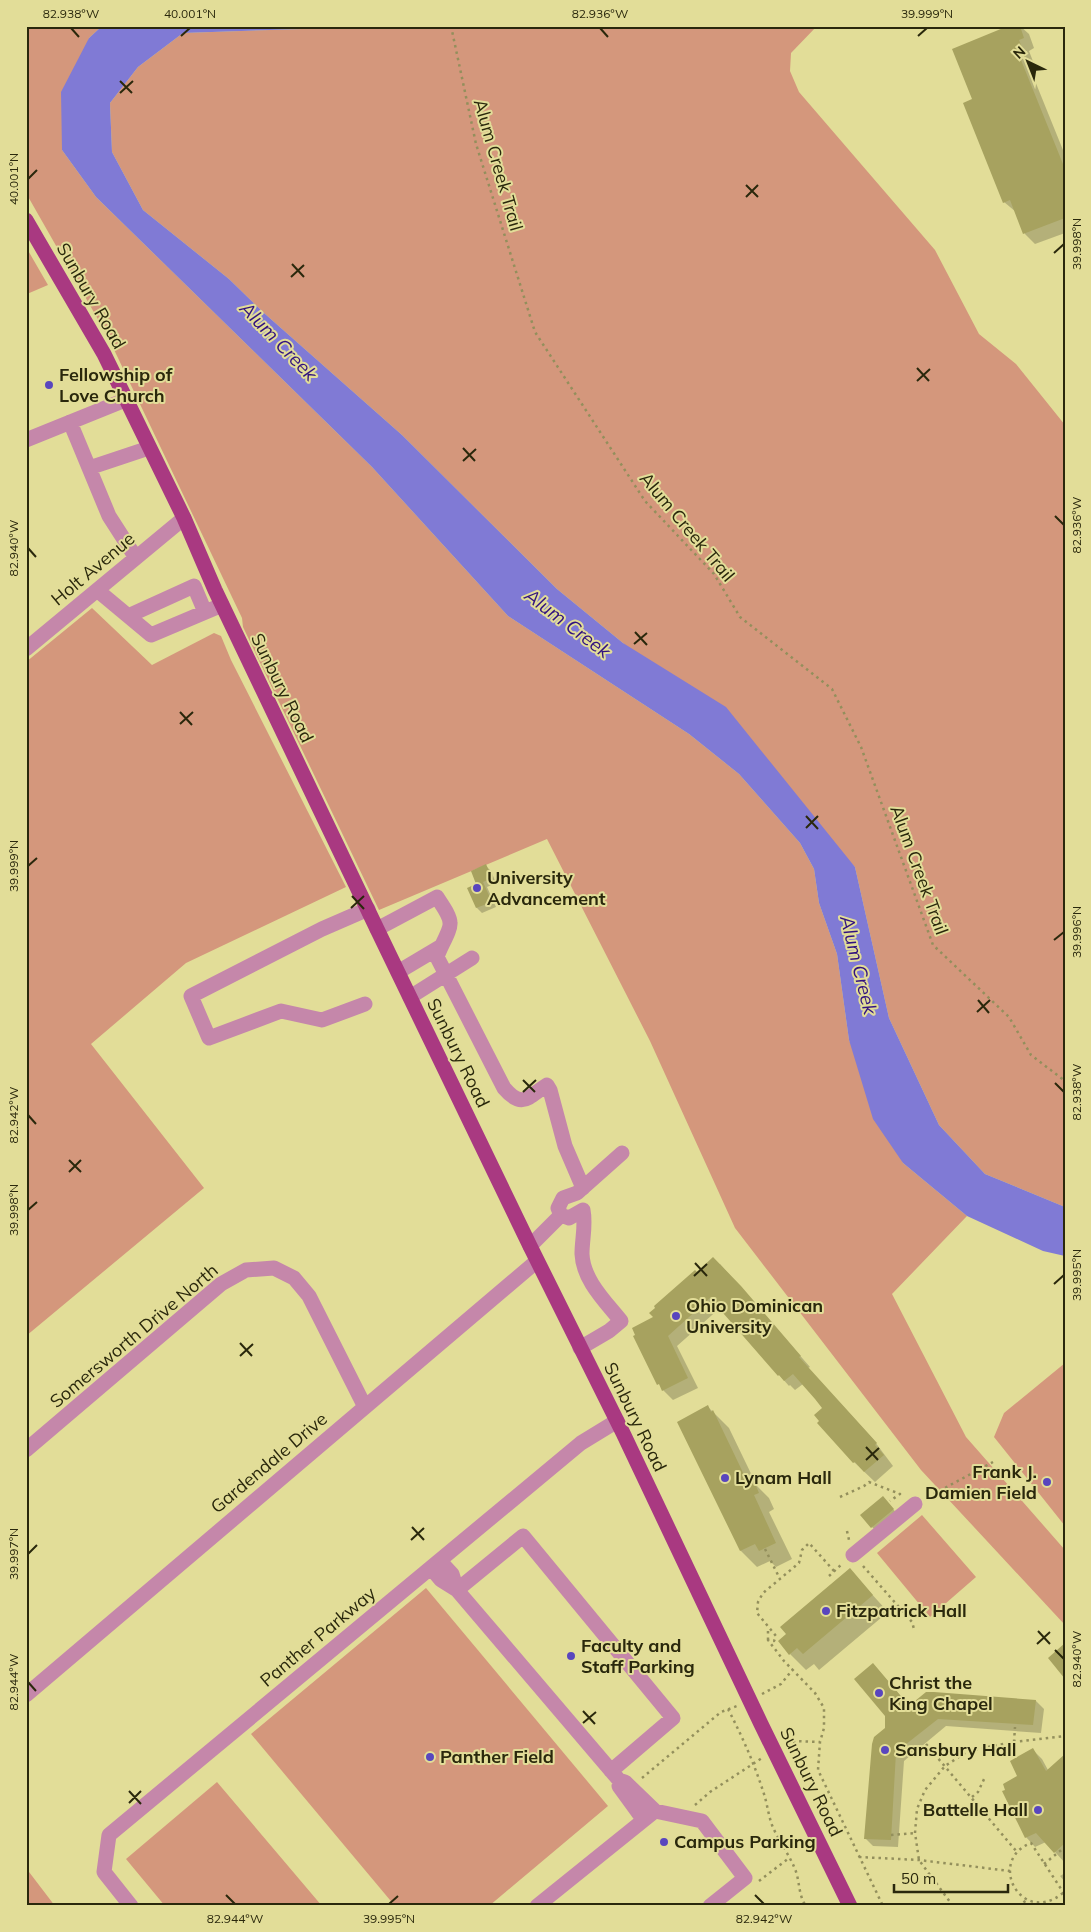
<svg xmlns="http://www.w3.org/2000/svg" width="1091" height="1932" viewBox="0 0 1091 1932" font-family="Mulish,sans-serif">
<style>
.green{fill:#d4977c}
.water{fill:#807ad5}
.shadow{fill:#0003}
.building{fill:#a7a25f}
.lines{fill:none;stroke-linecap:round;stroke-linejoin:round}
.path{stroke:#938f5c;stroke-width:2.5;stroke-dasharray:2.5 4;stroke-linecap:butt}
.minor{stroke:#c587aa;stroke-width:15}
.major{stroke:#a93981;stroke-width:15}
.ticks{fill:none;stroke:#2a280c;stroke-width:2}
.poi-dot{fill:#5946be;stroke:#e2dd98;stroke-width:2}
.labels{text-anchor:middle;stroke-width:4;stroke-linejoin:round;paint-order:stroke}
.street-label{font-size:18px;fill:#2a280c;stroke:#e2dd98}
.poi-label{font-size:18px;font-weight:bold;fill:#2a280c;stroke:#e2dd98;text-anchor:start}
.water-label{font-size:19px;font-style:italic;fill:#31127f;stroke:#e2dd98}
.neatline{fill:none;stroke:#2a280c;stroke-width:2}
.ticks-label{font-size:12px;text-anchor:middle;fill:#2a280c}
</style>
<rect width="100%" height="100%" fill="#e2dd98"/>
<path class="green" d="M26,26h76l-13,12 -27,112 34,47 276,270 136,149 181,118 50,40 61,69 14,26 5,34 18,51 12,86 54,123 64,53 -75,78 74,143 99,113v75l-144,-155 -186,-242 -85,-187 -103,-202 -168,71 -136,-283 -1,-9 -134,-281 -82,-144z
M310,26h507l-26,27 -1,18 9,21 136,158 44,84 37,30 49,61v782l-80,-33 -46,-49 -50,-107 -34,-151 -232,-224 -66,-54 -155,-154 -138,-122 -35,-34 -86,-69 -31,-58 -2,-49 28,-36 45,-34 119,-4z
M26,247l22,38 -21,9 -1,-1z
M92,608l60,57 62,-32 7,3 10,24 115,227 -160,76 -95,81 113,144 -178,148v-674z
M1065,1363v163l-71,-89 10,-24z
M922,1515l54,62 -46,40 -53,-64z
M426,1588l182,218 -119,100h-94l-144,-172z
M217,1782l105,124h-157l-39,-47z
M26,1868l29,38h-29z"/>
<path class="water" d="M102,26h208l-8,3 -119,4 -45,34 -28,36 2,49 31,58 86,69 35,34 138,122 155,154 66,54 103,64 129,160 34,151 50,107 46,49 80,33v49l-22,-5 -76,-35 -64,-53 -30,-44 -24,-79 -12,-86 -18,-51 -5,-34 -14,-26 -61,-69 -50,-40 -181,-118 -136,-149 -276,-270 -34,-47 -1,-58 28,-54z"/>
<path class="shadow" d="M1011,26h9l9,8 5,14 -5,3 7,18 -5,2 34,84v78l-30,11 -10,-10 -9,-22 -12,-10 -30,-102z
M486,866l5,5 5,12 -9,4 9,20 -14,6 -5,-5 -8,-19 9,-4z
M720,1264l90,103 -2,1 64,70 21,28 -18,16 -21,-20 -30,-54 -21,-24 -8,6 -5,-5 -1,1 -69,-78 -43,38 21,42 -25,12 -10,-10 -8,-72 42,-44z
M708,1407l21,21 28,58 12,12 5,11 -5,3 23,47 -16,8 -6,-6 -13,6 -16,-16 -62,-129z
M888,1503l10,12 -21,17 -5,-5z
M850,1570l38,42 -69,58 -5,-6 -8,6 -16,-16z
M873,1664l33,38 130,-1 8,8 -3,24 -95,-7 -42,35 -6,86 -25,-1 -8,-8 21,-110v-13z
M1033,1750l9,9 6,11 17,-7v100l-19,-21 -11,5 -9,-10 -7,-60z
M1065,1873v9l-5,-6z"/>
<path class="building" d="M1008,26h12l4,12 -5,2 7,18 -5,2 44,109v49l-42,16 -13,-34 -7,3 -40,-100 9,-4 -20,-50z
M486,864l6,14 -9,4 9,20 -16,6 -9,-20 9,-4 -5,-13z
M713,1257l28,29 60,70 -2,1 78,86 -2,2 9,10 -20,17 -9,-10 -2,1 -36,-40 2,-2 -5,-6 8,-7 -7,-9 -22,-25 -9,7 -5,-6 -1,1 -68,-78 -42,38 20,42 -26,13 -3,-7 -2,1 -24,-49 2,-1 -3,-7 21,-11 -4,-4 6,-5 -1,-2 41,-36 2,2z
M708,1405l3,7 2,-2 35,73 6,-2 5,12 -5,2 22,48 -17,8 -4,-7 -15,7 -63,-129z
M883,1496l11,13 -23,19 -11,-13z
M850,1568l23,27 -70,59 -6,-6 -8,7 -11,-14 8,-7 -6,-7z
M1065,1643v36l-17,-21z
M873,1663l32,38h10l11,-9h8l102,8 -3,25 -95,-6 -42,33 -5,88 -27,-1 8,-95 2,-7 11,-9v-12l-31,-37z
M1033,1748l13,23 19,-17v89l-11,10 -18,-20 -11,5 -23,-47 3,-1 -2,-6 14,-8 -7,-15z"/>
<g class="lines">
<path class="path" d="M451,26l25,118 59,188 110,169 69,73 26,43 92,72 29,58 72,198 76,72 22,38 34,26
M840,1497l24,-11 5,-4 31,12 -10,7
M928,1497l65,-35
M847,1531l2,9
M765,1549l15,30
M863,1566l49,56 2,7
M834,1571l-25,-28 -7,7 -3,13 -36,30 -5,9 -1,11 19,23 -2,5 -6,-1 16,21 31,32 9,15v20l-4,14 -2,28 65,136
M829,1576l13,-12
M768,1640v-11
M762,1694l19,-10 12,-15
M728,1709c14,27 26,54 35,82 4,11 5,23 9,34 6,15 17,29 23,44 5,12 3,26 11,37
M1014,1742l1,-15
M926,1744l91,108
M787,1745l8,-4 25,1
M642,1778l79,-66 16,-6
M972,1797l6,-5 7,-15
M695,1805l15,-13 52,-34
M891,1835l24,-2
M859,1857l60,3 91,11
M1044,1864l21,-17
M759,1881l30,-23
M1063,1893c-42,34 -77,-33 -32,-50l34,52
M953,1906l-34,-46 -4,-27 2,-24 8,-19 20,-24 20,-13 18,-5 31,-6 51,-6
M1018,1906l9,-6"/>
<path class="minor" d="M70,422l39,94 27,42
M26,440l99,-40
M89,468l60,-20
M97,590l54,45 71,-30
M128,616l66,-30 11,26
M26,649l158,-131
M377,929l60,-32c4,7 13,18 13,26 1,7 -10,24 -13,34l67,131c18,21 23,10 43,-3l3,5 15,56 18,42
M398,972l42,-25
M410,997l62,-39
M365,1004l-43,16 -41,-9 -72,27 -18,-42 131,-67 46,-20
M561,1215l8,3 14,-8c3,15 -1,29 -1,44 1,26 23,47 39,67l-12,10 -29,17
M530,1246l31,-31 -3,-7 5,-10 14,-5 45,-40
M26,1450l195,-166 25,-14 28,-2 20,10 15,18 56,111
M853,1555l62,-51
M440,1561l12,13 5,16
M431,1568l10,12 16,10 162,190 6,2 30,29
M457,1590l66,-54 150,182 -62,53
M26,1695l511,-434
M619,1786l24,33
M131,1906l-27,-34 5,-37 472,-392 36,-22
M537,1906l118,-95 47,10 43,57 -35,28"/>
<path class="major" d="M26,220l78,134 80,164 31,72 162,339 153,317 93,187 138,291 89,182"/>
</g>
<path class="ticks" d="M71,28l8,9M600,28l8,9M181,36l9,-8M918,36l9,-8M120,81l12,12M120,93l13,-12M28,179l9,-9M746,185l12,12M746,197l12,-12M1054,253l10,-9M292,264l12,13M291,277l13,-12M917,368l12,13M917,381l13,-12M463,448l12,13M463,461l13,-12M1055,516l9,9M28,548l8,9M635,632l12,13M634,644l13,-11M180,712l12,13M180,724l13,-12M806,816l12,13M806,828l12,-12M28,866l9,-8M352,896l12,13M351,908l13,-12M1054,940l10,-8M978,1000l11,13M977,1012l13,-12M523,1080l12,12M1055,1083l9,9M523,1092l13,-12M28,1115l8,9M69,1160l12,12M69,1172l12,-12M28,1210l9,-8M695,1263l12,13M694,1276l13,-12M1054,1284l10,-9M240,1343l12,13M240,1356l13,-12M866,1447l12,13M866,1460l13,-12M412,1527l12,13M411,1540l13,-12M28,1554l9,-9M1038,1631l12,13M1037,1644l13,-12M1055,1650l9,9M28,1682l8,9M583,1711l12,13M583,1723l13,-11M129,1791l12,13M129,1803l12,-12M226,1895l9,9M755,1895l9,9M389,1904l9,-8"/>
<g class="poi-dot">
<circle cx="49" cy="385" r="5"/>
<circle cx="477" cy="888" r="5"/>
<circle cx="676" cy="1316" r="5"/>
<circle cx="725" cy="1478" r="5"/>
<circle cx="1047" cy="1482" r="5"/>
<circle cx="826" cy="1611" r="5"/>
<circle cx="571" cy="1656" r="5"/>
<circle cx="879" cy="1693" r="5"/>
<circle cx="885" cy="1750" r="5"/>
<circle cx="430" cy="1757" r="5"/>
<circle cx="1038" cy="1810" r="5"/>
<circle cx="664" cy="1842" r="5"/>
</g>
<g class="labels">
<g class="street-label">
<text transform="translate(498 165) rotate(74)" y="6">Alum Creek Trail</text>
<text transform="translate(91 296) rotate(60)" y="6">Sunbury Road</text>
<text transform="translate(687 527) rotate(50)" y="6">Alum Creek Trail</text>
<text transform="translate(93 569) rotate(-40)" y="6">Holt Avenue</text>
<text transform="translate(282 688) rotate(64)" y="6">Sunbury Road</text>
<text transform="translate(919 870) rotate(70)" y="6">Alum Creek Trail</text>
<text transform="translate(458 1053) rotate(64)" y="6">Sunbury Road</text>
<text transform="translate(134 1336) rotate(-40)" y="6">Somersworth Drive North</text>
<text transform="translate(635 1417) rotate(64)" y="6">Sunbury Road</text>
<text transform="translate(269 1463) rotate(-40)" y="6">Gardendale Drive</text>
<text transform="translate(318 1637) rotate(-40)" y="6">Panther Parkway</text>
<text transform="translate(811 1782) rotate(64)" y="6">Sunbury Road</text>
</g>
<g class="poi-label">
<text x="59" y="381">Fellowship of<tspan x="59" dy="21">Love Church</tspan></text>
<text x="487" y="884">University<tspan x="487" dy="21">Advancement</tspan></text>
<text x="686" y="1312">Ohio Dominican<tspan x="686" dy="21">University</tspan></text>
<text x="1037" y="1478" text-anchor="end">Frank J.<tspan x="1037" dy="21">Damien Field</tspan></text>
<text x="735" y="1484">Lynam Hall</text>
<text x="836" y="1617">Fitzpatrick Hall</text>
<text x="581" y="1652">Faculty and<tspan x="581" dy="21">Staff Parking</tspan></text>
<text x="889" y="1689">Christ the<tspan x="889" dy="21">King Chapel</tspan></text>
<text x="895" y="1756">Sansbury Hall</text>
<text x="440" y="1763">Panther Field</text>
<text x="1028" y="1816" text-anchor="end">Battelle Hall</text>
<text x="674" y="1848">Campus Parking</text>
</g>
<g class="water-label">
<text transform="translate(279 341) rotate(46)" y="7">Alum Creek</text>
<text transform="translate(568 623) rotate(37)" y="7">Alum Creek</text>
<text transform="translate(859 965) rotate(76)" y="7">Alum Creek</text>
</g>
</g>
<rect width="1091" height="1932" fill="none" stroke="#e2dd98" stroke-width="55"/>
<g transform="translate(1028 62) rotate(317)" stroke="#e2dd98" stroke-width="4" paint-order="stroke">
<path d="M0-4L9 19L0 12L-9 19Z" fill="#2a280c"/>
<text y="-8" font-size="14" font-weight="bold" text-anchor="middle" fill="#2a280c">N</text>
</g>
<path d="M894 1884v8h114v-8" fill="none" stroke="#2a280c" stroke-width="2.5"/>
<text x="901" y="1884" font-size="15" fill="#2a280c" stroke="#e2dd98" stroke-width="4" paint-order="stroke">50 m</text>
<rect x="28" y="28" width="1036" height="1876" class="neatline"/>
<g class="ticks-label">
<text x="71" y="18">82.938°W</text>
<text x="190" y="18">40.001°N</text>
<text x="600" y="18">82.936°W</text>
<text x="927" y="18">39.999°N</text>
<text transform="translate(14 179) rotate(-90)" y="4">40.001°N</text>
<text transform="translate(1077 244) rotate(-90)" y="4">39.998°N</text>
<text transform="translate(1077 525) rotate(-90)" y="4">82.936°W</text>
<text transform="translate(14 548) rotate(-90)" y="4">82.940°W</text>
<text transform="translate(14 866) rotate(-90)" y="4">39.999°N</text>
<text transform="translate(1077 932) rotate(-90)" y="4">39.996°N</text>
<text transform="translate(1077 1092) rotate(-90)" y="4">82.938°W</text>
<text transform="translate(14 1115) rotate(-90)" y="4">82.942°W</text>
<text transform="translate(14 1210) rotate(-90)" y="4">39.998°N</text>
<text transform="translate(1077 1275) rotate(-90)" y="4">39.995°N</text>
<text transform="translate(14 1554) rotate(-90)" y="4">39.997°N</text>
<text transform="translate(1077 1659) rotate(-90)" y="4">82.940°W</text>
<text transform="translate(14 1682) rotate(-90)" y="4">82.944°W</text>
<text x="235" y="1923">82.944°W</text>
<text x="389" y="1923">39.995°N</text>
<text x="764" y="1923">82.942°W</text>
</g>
</svg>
